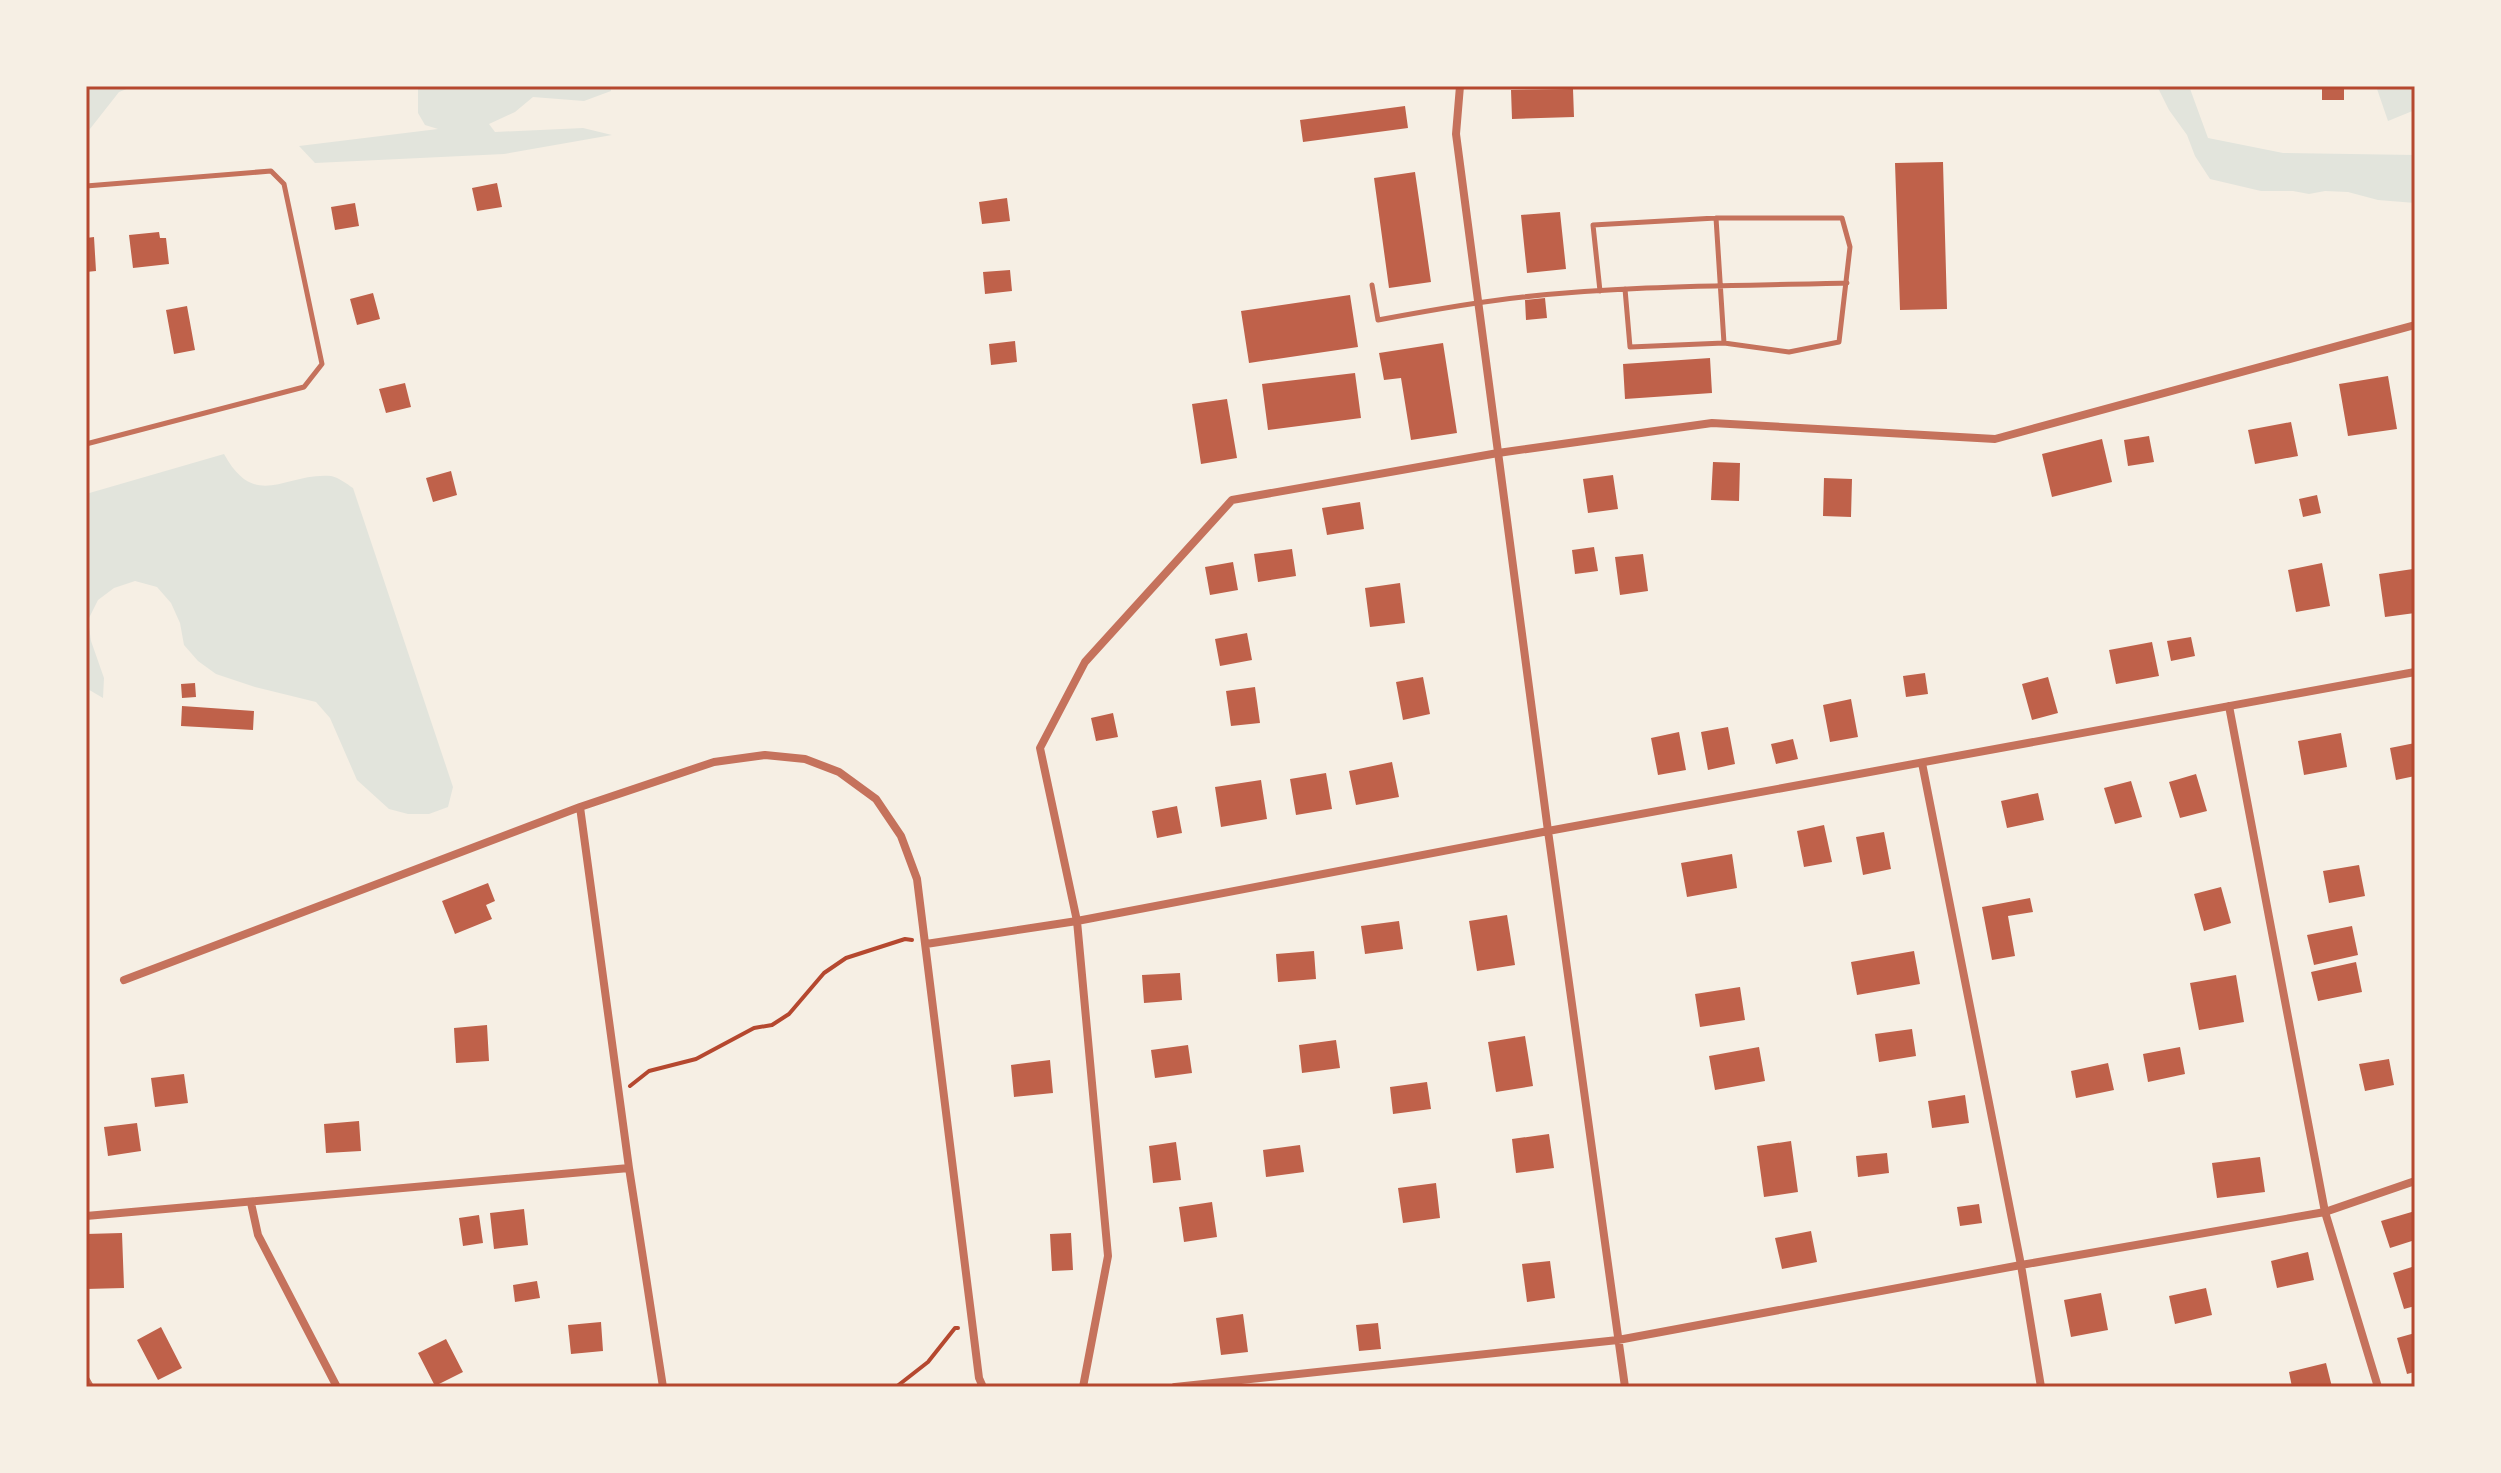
<svg xmlns="http://www.w3.org/2000/svg" width="2501" height="1473" viewBox="0 0 2501 1473" font-family="Lora,serif">
<style>
.green{fill:#e2e4dc}
.building{fill:#bf614a}
.lines{fill:none;stroke-linecap:round;stroke-linejoin:round}
.path{stroke:#b5482f;stroke-width:4}
.service{stroke:#c5725c;stroke-width:5}
.minor{stroke:#c5725c;stroke-width:8}
.neatline{fill:none;stroke:#b5482f;stroke-width:3}
</style>
<rect width="100%" height="100%" fill="#f6efe4"/>
<path class="green" d="M86,86h48l-15,6 -33,42z
M418,86h192l1,5 -27,10 -51,-4 -18,15 -26,12 6,8 88,-4 29,7 -108,19 -189,9 -16,-17 139,-17 -13,-4 -7,-12z
M2157,86h32l19,52 75,15 132,2v48l-37,-3 -30,-8 -23,-1 -16,3 -16,-3h-32l-51,-12 -15,-23 -8,-21 -18,-25z
M2376,86h39v24l-27,11z
M224,454c32,58 61,18 107,22 7,1 16,8 22,12l100,299 -5,20 -19,7h-21l-19,-5 -32,-29 -27,-62 -14,-16 -61,-15 -39,-13 -18,-13 -14,-16 -4,-22 -9,-20 -14,-16 -22,-6 -21,7 -16,12 -10,20 3,21 13,37 -1,20 -17,-10v-194z"/>
<path class="building" d="M2322,86h22v14h-22z
M1573,89l1,28 -62,2 -1,-29z
M1405,106l3,22 -105,14 -3,-22z
M1943,162l4,147 -47,1 -5,-147z
M1415,172l16,110 -42,6 -15,-110z
M497,183l5,24 -25,4 -5,-23z
M1007,198l3,23 -28,3 -3,-22z
M355,203l4,23 -24,4 -4,-23z
M1560,212l6,57 -39,4 -6,-58z
M159,232l1,6h6l3,26 -36,4 -4,-33z
M94,237l2,34 -10,1v-34z
M1010,270l2,21 -27,3 -2,-22z
M373,293l7,26 -23,6 -7,-26z
M1350,295l8,52 -109,16 -8,-52z
M1545,298l2,20 -21,2 -1,-20z
M187,306l8,44 -21,4 -8,-44z
M1015,341l2,21 -26,3 -2,-21z
M1443,343l14,90 -46,7 -10,-62 -17,2 -5,-27z
M1710,358l2,35 -87,6 -2,-35z
M1355,373l6,45 -93,12 -6,-46z
M2388,376l9,53 -49,7 -9,-52z
M405,383l6,24 -25,6 -7,-24z
M1227,399l10,59 -36,6 -9,-60z
M2291,422l7,34 -43,8 -7,-34z
M2149,436l5,26 -26,4 -4,-26z
M2102,439l10,43 -60,15 -10,-43z
M1713,462l27,1 -1,38 -28,-1z
M451,471l6,24 -24,7 -7,-24z
M1613,475l5,34 -30,4 -5,-34z
M1824,478l28,1 -1,38 -28,-1z
M2317,495l4,18 -18,4 -4,-18z
M1360,502l4,27 -37,6 -5,-27z
M1594,547l4,24 -23,3 -3,-24z
M1292,549l4,27 -38,6 -4,-28z
M1643,554l5,37 -28,4 -5,-38z
M1233,562l5,28 -28,5 -5,-28z
M2322,563l8,43 -34,6 -8,-42z
M2413,569l2,44 -30,4 -6,-43z
M1400,583l5,40 -35,4 -5,-39z
M1247,633l5,27 -32,6 -5,-27z
M2191,637l4,19 -24,5 -4,-20z
M2152,642l7,34 -43,8 -7,-34z
M1925,673l3,21 -22,3 -3,-21z
M1423,677l7,37 -27,6 -7,-38z
M2048,677l10,36 -26,7 -10,-36z
M195,683l1,14 -14,1 -1,-14z
M1255,687l5,36 -29,3 -5,-35z
M1851,699l7,38 -28,5 -7,-37z
M182,706l72,5 -1,19 -72,-4z
M1113,713l5,24 -22,4 -5,-23z
M1728,727l7,37 -27,6 -7,-38z
M1679,732l7,38 -28,5 -7,-37z
M2341,733l6,34 -43,8 -6,-34z
M1793,739l5,20 -22,5 -5,-20z
M2415,743v33l-19,4 -6,-32z
M1392,762l7,35 -43,8 -7,-34z
M1326,773l6,36 -36,6 -6,-36z
M2196,774l11,37 -27,7 -11,-36z
M1261,780l6,39 -46,8 -6,-40z
M2131,781l11,36 -27,7 -11,-36z
M2038,793l6,27 -37,8 -6,-27z
M1177,806l5,27 -25,5 -5,-27z
M1824,825l8,37 -28,5 -7,-36z
M1884,832l7,37 -28,6 -7,-38z
M1732,854l5,34 -50,9 -6,-34z
M2359,865l6,31 -36,7 -6,-32z
M488,883l7,18 -9,4 6,14 -37,15 -13,-33z
M2221,887l10,36 -27,8 -10,-37z
M2030,898l3,14 -25,4 7,40 -23,4 -10,-53z
M1507,915l8,50 -38,6 -8,-50z
M1399,921l4,28 -38,5 -4,-28z
M2352,926l6,29 -44,10 -7,-30z
M1314,951l2,28 -38,3 -2,-28z
M1914,951l6,33 -63,11 -6,-33z
M2356,962l6,30 -44,9 -7,-29z
M1180,973l2,27 -38,3 -2,-28z
M2236,975l8,47 -45,8 -9,-47z
M1740,987l5,33 -45,7 -5,-33z
M487,1025l2,36 -33,2 -2,-35z
M1912,1029l4,27 -37,6 -4,-28z
M1525,1036l8,50 -37,6 -8,-50z
M1336,1040l4,28 -38,5 -3,-28z
M1188,1045l4,28 -37,5 -4,-28z
M1759,1047l6,34 -50,9 -6,-34z
M2180,1047l5,27 -37,8 -5,-28z
M2389,1059l5,26 -29,6 -6,-27z
M1050,1060l3,33 -39,4 -3,-32z
M2108,1063l6,27 -38,8 -5,-27z
M184,1074l4,29 -33,4 -4,-29z
M1427,1082l4,27 -38,5 -3,-27z
M1965,1095l4,28 -37,5 -4,-27z
M359,1121l2,30 -35,2 -2,-29z
M137,1123l4,28 -33,5 -4,-29z
M1549,1134l5,34 -38,5 -4,-34z
M1791,1141l7,51 -34,5 -7,-51z
M1176,1142l5,38 -28,3 -4,-37z
M1300,1145l4,27 -38,5 -3,-27z
M1887,1153l2,20 -31,4 -2,-21z
M2260,1157l5,35 -48,6 -5,-35z
M1436,1183l4,35 -37,5 -5,-35z
M1212,1202l5,35 -33,5 -5,-35z
M1979,1204l3,19 -22,3 -3,-19z
M524,1209l4,36 -34,4 -4,-36z
M2415,1211v29l-25,8 -9,-27z
M479,1215l4,28 -20,3 -4,-28z
M1811,1231l6,31 -35,7 -7,-31z
M122,1233l2,55 -38,1v-55z
M1071,1233l2,37 -21,1 -2,-37z
M2308,1252l6,28 -37,8 -6,-27z
M1550,1261l5,37 -28,4 -5,-38z
M2415,1266v40l-11,3 -11,-36z
M537,1281l3,17 -25,4 -2,-17z
M2206,1288l6,27 -37,9 -6,-28z
M2101,1293l7,37 -37,7 -7,-37z
M1243,1314l5,38 -27,3 -5,-37z
M601,1322l2,29 -32,3 -3,-29z
M1378,1323l3,26 -22,2 -3,-26z
M161,1327l21,41 -24,12 -21,-40z
M2415,1333v39l-8,2 -10,-36z
M446,1339l17,33 -28,14 -17,-33z
M2326,1363l6,24h-40l-3,-15z"/>
<g class="lines">
<path class="path" d="M630,1086l19,-15 47,-12 58,-31 18,-3 17,-11 35,-41 22,-15 59,-19 7,1
M896,1387l32,-25 27,-34h3"/>
<path class="service" d="M86,186l185,-15 13,13 38,180 -18,23 -218,57
M1716,218l8,125
M1372,285l6,35c48,-9 97,-18 145,-23 107,-12 216,-11 324,-14
M1600,291l-7,-66 123,-7h126l8,29 -11,95 -50,10 -65,-9 -94,4 -5,-58"/>
<path class="minor" d="M1460,86l-4,48 92,697 77,556
M2229,706l96,506 53,175
M1922,763l99,502 20,122
M926,944l151,-23 471,-90 867,-159
M124,980l456,-173 134,-45 51,-7 40,4 34,13 37,27 25,37 16,43 62,499 4,9
M629,1168l34,219
M251,1203l7,32 79,152
M86,1216l543,-48 -49,-361
M86,1380l4,7
M1083,1387l25,-131 -31,-335 -37,-173 45,-86 147,-162 266,-47 214,-30 283,16 420,-114
M1175,1387l443,-47 403,-75 304,-53 90,-31"/>
</g>
<rect width="2501" height="1473" fill="none" stroke="#f6efe4" stroke-width="176"/>
<rect x="88" y="88" width="2325" height="1297" class="neatline"/>
</svg>
